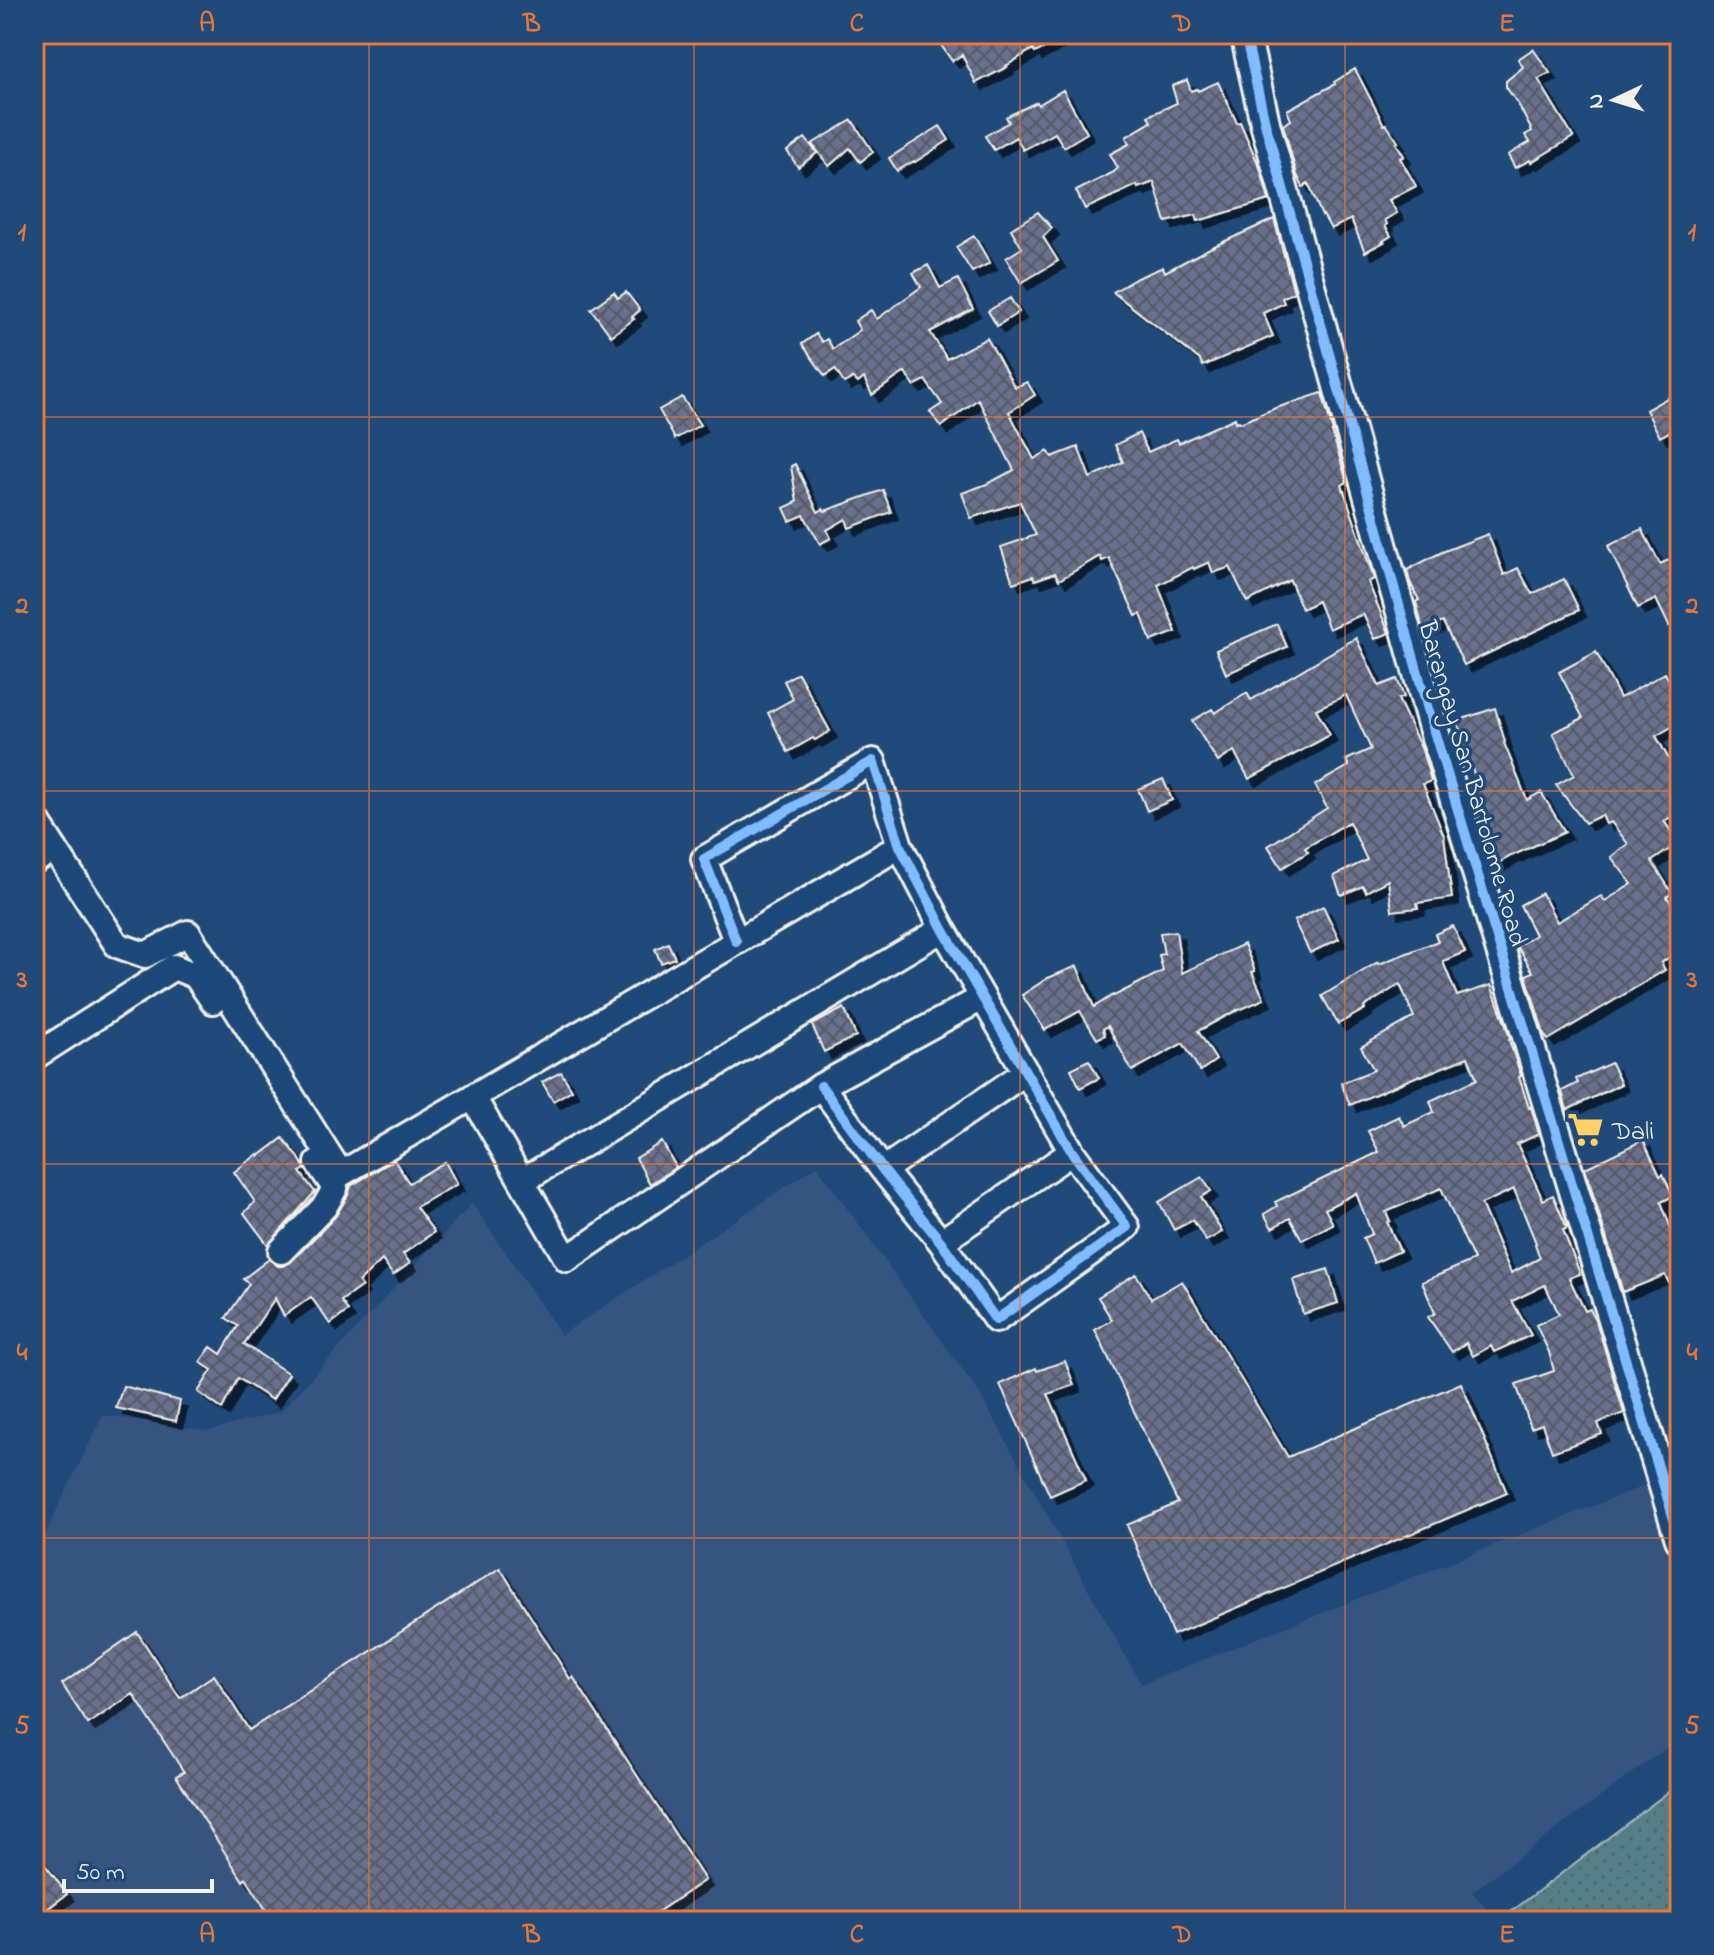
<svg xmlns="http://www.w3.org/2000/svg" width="1714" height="1955" viewBox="0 0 1714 1955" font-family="'Indie Flower',sans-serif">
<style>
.built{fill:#355580}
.grass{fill:url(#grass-dots);stroke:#a4b8b8;stroke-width:2}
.building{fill:url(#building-cross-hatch);stroke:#f4f1e8;stroke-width:2;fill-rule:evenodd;filter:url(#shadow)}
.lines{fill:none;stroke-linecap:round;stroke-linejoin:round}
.minor-casing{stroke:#f4f1e8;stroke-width:30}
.tertiary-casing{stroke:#f4f1e8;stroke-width:34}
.minor{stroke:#1f4a7a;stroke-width:24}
.tertiary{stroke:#1f4a7a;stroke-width:28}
.cycleway-casing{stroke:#1f4a7a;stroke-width:15}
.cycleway{stroke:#80bcff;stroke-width:10}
.grid{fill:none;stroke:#ea7738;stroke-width:2;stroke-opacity:0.55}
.labels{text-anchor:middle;stroke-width:7;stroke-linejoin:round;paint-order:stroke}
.street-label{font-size:26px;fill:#f4f1e8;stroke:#1f4a7a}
.poi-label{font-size:26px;fill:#f4f1e8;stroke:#1f4a7a;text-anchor:start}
.neatline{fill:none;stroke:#ea7738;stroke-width:3}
.grid-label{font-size:26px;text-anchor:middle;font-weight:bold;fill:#ea7738}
</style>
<defs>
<pattern id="grass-dots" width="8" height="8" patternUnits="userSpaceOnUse" patternTransform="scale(2)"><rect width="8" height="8" fill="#547f87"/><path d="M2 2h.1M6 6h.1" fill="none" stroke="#4f666a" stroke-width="1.8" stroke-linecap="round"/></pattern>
<pattern id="building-cross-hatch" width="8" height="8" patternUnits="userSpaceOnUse" patternTransform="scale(2)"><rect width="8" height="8" fill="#686f8d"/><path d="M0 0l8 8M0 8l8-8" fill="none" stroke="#575a66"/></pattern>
<filter id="shadow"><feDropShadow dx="7" dy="7" stdDeviation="0" flood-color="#0009"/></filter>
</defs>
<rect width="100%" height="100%" fill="#1f4a7a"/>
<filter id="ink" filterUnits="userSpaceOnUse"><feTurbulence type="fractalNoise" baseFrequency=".0125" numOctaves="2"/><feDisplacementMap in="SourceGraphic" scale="16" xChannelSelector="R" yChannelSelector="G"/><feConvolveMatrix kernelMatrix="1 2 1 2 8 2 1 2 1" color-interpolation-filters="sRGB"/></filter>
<g filter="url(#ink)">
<path class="built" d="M817,1166l163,228 161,290 508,-200 31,106v148l-208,154 26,29h-1464v-364l69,-142 105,16 72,-19 192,-209 89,132z"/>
<path class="grass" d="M1680,1783v138h-181z"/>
<path class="building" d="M958,34h113l-36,19 -2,-4 -27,17 1,1 -31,16 -14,-28 -10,6 -11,-16z
M1533,49l17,24 -12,6 35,58 -42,25 -1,-2 -15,8 -7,-13 22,-13 -5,-7 7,-4 -14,-27 -12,-17v-6l17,-14 -5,-8z
M1355,69l29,56 2,-1 12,18 -2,1 8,13 -4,2 16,28 -27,14 8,13 -12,7 2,4 -2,2 6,10 -8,5 1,1 -19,10 -14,-33 -20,10 -8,-14 -1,1 -14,-33 -5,4 -6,-12 -14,-50 8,-5 -4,-10 48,-26 -1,-2z
M1187,80l4,11 6,-2 1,2 20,-9 19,41 3,-1 20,46 9,32 -71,21 -2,-6 -30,7 -12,-40 -16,6 -1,-3 -52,24 -9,-18 38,-19 4,-4 -8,-14 19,-10 -3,-7 25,-15 -3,-6 29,-13 -5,-17z
M1063,90l24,43 -23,14 -9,-14 -32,17 -7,-13 -22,13 -9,-14 24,-14 -3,-5 31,-15 1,3z
M852,120l21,32 -13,10 -10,-14 -21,18 -17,-22z
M940,126l9,14 -34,22 -1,-1 -17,10 -8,-13z
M805,138l12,15 -19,14 -11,-16z
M1038,212l14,16 -9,9 15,24 -37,22 -15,-25 16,-10 -11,-19z
M1274,219l20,73 -12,6 2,5 -21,10 10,23 -70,30 -3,-6 -87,-68 24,-14 26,-11 2,5 45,-24z
M974,236l16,27 -18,9 -16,-25z
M928,265l12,23 18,-9 15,30 -43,23 17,27 40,-21 27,48 2,1 11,-5 8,13 -26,17 25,47 14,-8 4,6 26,-10 12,31 33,-16 -8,-17 24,-12 9,19 29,-13 2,4 56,-25 1,4 3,-1 1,2 33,-14 49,-16 11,39h-1l15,50 -5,3 32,94 -6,3 21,51 -14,6 -12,-25 -34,15 -11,-28 -16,8 -12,-29 -43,22 -17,-35 -17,6 -4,-11 -15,7 -1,-2 -35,18 18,47 -25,9 -10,-27 -5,2 -27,-58 -7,3 -2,-5 -41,24 -4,-7 -20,7 -2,-4 -20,7 -12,-36 35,-12 -16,-33 -49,16 -9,-25 25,-9 27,-14 -36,-71 -37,28 -11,-15 12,-8 -17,-24 -11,6 -9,-14 -33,23 -8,-17 -6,5 -5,-5 -9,5 -9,-14 -10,7 -23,-32 14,-10 6,8 5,-3 6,10 27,-19 -5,-9 16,-11 6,9 44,-32 -8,-14z
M614,292l4,6 8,-6 14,18 -8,7 2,2 -23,17 -20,-27z
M1010,298l9,14 -22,14 -9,-15z
M1680,391v35l-20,11 -14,-27z
M682,397l18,28 -25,14 -16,-29z
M795,464l23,48 5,-3 2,2 58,-21 8,22 -42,16 -3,-9 -19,11 4,8 -11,6 -16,-29 -14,6 -6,-13 13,-6 -6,-36z
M1642,529l18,35 20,-9v66l-11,5 -13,-27 -18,9 -30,-62z
M1488,534l16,41 14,-7 14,26 32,-15 15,31 -115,55 -21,-43 -20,8 -7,-28 3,-2 -9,-18 -3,-12 35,-18z
M1277,624l10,23 -61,27 -10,-24z
M1356,638l23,48 18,-7 7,18 -6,2 24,51 9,31 -8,3 21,52 8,62 -35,5 1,5 -26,3 -4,-31 -22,12 -3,-6 -22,9 -7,-19 33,-16 -18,-38 -44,26 3,4 -26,16 -14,-22 59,-38 -12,-23 34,-19 -3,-6 25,-11 -25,-54 -30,14 14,26 -81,44 -15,-28 -16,11 -26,-41 20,-12 3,4 32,-20 4,7z
M1596,652l24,46 45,-25 15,26v23l-24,14 24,43v33l-16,9 15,22 -27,18 20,32 -5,4 13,19v33l-19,14 4,7 -117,70 -4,-6 -18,-59 7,-3 -16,-26 18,-11 -15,-30 22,-12 15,29 44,-26 4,5 27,-17 -21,-27 17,-13 -17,-22 -5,2 -4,-9 -17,8 -29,-38 18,-10 -21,-42 30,-15 -24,-46z
M798,673l32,58 -15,9 -2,-2 -25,14 -20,-39 25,-14 -9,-18z
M1495,708l10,34 -1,1 23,57 14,-8 24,40 -54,24 -16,9 -6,-10 -21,-72 8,-3 -19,-59z
M1163,779l9,21 -25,11 -9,-22z
M1323,906l16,33 -29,14 -16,-32z
M1453,926l12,26 -22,9 2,6 12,29 34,-11 14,38 5,16 -1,1 12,36 -2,1 10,31 2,-1 8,27 -22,10 26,56 10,-5 14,33 -4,2 17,44 -11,4 16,33 5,-2 7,15 27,89 -26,10 4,11 -50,18 -10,-28 -11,4 -15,-44 38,-13 -5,-19 -13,-27 23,-11 -14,-29 -33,16 19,34 -37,17 -3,-6 -18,10 -7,-13 -14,9 -24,-35 7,-4 -13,-31 52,-22 -33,-72 -55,24 4,9 -3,1 13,29 -26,12 -11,-25 9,-4 -16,-41 -31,16 8,15 -31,16 -12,-22 -18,10 -8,-14 13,-8 -2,-4 104,-50 -11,-21 31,-15 5,10 30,-14 -4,-11 47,-22 -9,-22 -47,19 -1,-1 -70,30 -9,-22 33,-13 -13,-23 53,-30 -14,-33 -36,23 1,2 -27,15 -16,-28 56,-34 1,2 59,-23 -3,-7zM1514,1189l22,54 -1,1 5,14 -29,15 -30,-69z
M1176,931l6,42 62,-29 11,27 -3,1 12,27 -27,12v-1l-39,21 18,29 -16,11 -17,-28 -51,28 -24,-45 -5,3 2,6 -8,4 -17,-28 -35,19 -23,-35 26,-17 29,-12 17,41 19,-12 1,1 49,-25 -4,-16 5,-1 -4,-21z
M668,943l7,15 -14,5 -6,-14z
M844,1008l12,28 -32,16 -12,-27z
M1089,1060l10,18 -19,10 -9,-19z
M1611,1063l10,21 -54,26 -5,-19 16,-8 -2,-4z
M561,1072l11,18 -19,11 -11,-19z
M283,1138l16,20 6,11 -5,3 15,20 -47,53 -24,-32 11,-11 -21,-30 24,-18 1,2z
M1643,1140l17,36 3,-2 10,22 -12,6 19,50v52l-15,-29 -42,17 -38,-124z
M662,1142l14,25 -26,17 -14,-26z
M394,1160l15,23 36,-21 12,22 -41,23 18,25 -31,22 7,9 -17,12 -11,-15 -23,22 3,4 -21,15 7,10 -18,13 -19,-27 -27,19 -9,-18 -31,46 45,30 -17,26 -34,-22 -16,31 -24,-17 14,-22 -12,-8 11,-15 10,7 17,-28 -12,-8 23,-34 -6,-5 26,-20 9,7h6l7,-4 45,-46 12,-21 3,-9z
M1202,1177l9,14 -10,6 21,35 -16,9 -13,-21 -19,10 -15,-28z
M1328,1269l10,34 -35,11 -10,-34z
M1136,1274l15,25 31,-18 106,176 173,-74 46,110 -334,142 -46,-110 51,-22 -83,-173 17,-10 -14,-23z
M1065,1361l9,24 -26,9 38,86 -36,16 -50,-112 36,-16 1,3z
M123,1386l57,15 -4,20 -60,-13z
M500,1568l70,111 3,-2 132,203 -61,41h-371l-27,-43 -3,3 -67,-105 8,-4 -51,-78 -45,30 -26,-40 75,-52 43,66 34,-23 35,55z
M34,1850l33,44 -33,25z"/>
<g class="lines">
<defs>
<path id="minor" d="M34,817l83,128 28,10 43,-22 153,241 559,-328
M34,861l21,-12
M736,941l-32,-82 169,-98 27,85 43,83 129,223 55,75 -131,93 -55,-78 -58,-72 -62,-84
M34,1057l140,-90 22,9 17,25
M473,1097l94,162 254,-173 161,-88
M883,1170l143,-98
M522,1181l421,-252
M941,1242l131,-90
M281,1251l44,-45 10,-18 -17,-25"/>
<path id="tertiary" d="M1245,34l21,93 168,604 246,808"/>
</defs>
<use href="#minor" class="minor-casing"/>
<use href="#tertiary" class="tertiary-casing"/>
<use href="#minor" class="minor"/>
<use href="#tertiary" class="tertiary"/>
<defs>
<path id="cycleway" d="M1245,34l21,93 168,604 246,808
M736,941l-32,-82 169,-98 27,85 43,83 129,223 55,75 -131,93 -55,-78 -58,-72 -62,-84"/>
</defs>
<use href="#cycleway" class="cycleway-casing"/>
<use href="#cycleway" class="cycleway"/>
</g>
</g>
<path class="grid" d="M369,34v1887M694,34v1887M1020,34v1887M1345,34v1887M34,417h1646M34,791h1646M34,1164h1646M34,1538h1646"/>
<defs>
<symbol id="supermarket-bare" viewBox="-9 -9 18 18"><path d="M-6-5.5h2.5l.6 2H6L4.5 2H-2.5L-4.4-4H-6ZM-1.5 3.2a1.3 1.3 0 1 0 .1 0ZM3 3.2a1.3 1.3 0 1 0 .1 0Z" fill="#ffd166" stroke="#1f4a7a" stroke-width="2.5" paint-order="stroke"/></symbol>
</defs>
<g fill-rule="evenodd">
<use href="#supermarket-bare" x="1560" y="1104" width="51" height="51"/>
</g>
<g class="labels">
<g class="street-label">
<text transform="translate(1474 783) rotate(74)" y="9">Barangay San Bartolome Road</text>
</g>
<g class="poi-label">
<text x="1612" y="1139">Dali</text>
</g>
</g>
<rect width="1714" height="1955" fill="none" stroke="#1f4a7a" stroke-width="88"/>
<g transform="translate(1614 100) rotate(266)" stroke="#1f4a7a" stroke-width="6" paint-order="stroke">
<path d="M0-6L14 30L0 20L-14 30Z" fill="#f4f1e8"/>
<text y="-12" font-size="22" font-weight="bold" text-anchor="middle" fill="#f4f1e8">N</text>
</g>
<path d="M64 1879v12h148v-12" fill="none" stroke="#f4f1e8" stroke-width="4"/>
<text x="76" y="1879" font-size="24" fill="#f4f1e8" stroke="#1f4a7a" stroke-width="6" paint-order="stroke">50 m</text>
<rect x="44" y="44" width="1626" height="1867" class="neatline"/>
<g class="grid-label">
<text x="207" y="31">A</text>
<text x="532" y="31">B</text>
<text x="857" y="31">C</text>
<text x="1182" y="31">D</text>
<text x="1507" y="31">E</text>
<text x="22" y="240">1</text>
<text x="1692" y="240">1</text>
<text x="22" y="613">2</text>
<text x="1692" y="613">2</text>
<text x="22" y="987">3</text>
<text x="1692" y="987">3</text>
<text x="22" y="1360">4</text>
<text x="1692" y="1360">4</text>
<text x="22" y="1733">5</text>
<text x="1692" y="1733">5</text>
<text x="207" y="1942">A</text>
<text x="532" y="1942">B</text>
<text x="857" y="1942">C</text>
<text x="1182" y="1942">D</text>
<text x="1507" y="1942">E</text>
</g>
</svg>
